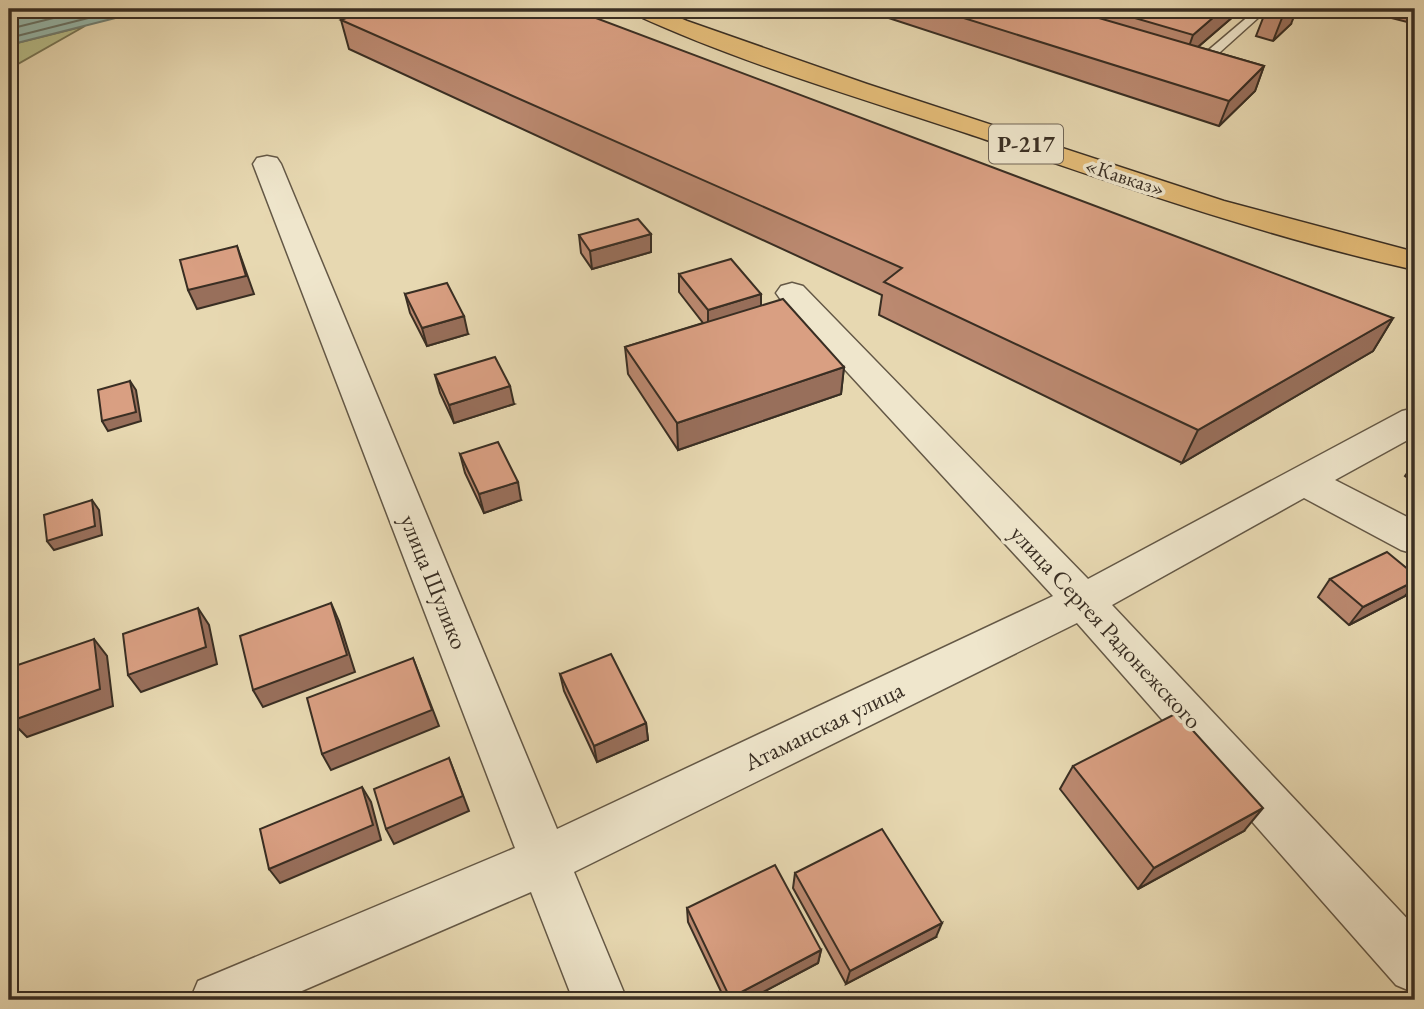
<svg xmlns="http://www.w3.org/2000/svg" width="1424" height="1009" viewBox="0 0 1424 1009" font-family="'EB Garamond',serif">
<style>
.green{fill:#b7be8a;stroke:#787656;stroke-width:2}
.water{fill:#97b9ad;stroke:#718176;stroke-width:2}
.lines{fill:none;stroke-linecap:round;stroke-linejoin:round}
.shore{stroke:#687468;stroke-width:2}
.lane-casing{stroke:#645846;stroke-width:3}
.street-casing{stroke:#645846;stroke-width:3}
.primary-casing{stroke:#392e23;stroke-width:3}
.lane{fill:#efe6cc;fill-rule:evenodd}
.street{fill:#efe6cc;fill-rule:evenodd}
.primary{fill:#e4bc78;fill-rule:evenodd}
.wall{fill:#bb8970;stroke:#392e23;stroke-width:2}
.shaded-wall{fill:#986f5b;stroke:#392e23;stroke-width:2}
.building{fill:#d99f82;stroke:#392e23;stroke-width:2}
.labels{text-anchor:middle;stroke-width:7;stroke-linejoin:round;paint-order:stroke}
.far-street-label{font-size:21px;fill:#392e23;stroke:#efe6cc}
.shield{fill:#efe6cc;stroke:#706556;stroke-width:2}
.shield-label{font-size:23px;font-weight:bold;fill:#392e23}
.street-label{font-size:24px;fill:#392e23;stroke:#efe6cc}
</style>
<rect width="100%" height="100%" fill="#e7d8b1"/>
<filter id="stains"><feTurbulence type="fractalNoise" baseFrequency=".00286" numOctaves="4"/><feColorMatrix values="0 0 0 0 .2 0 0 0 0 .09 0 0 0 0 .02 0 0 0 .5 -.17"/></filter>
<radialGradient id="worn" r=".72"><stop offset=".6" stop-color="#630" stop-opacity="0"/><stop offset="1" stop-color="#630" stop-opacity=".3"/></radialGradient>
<path class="green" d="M85,26l-76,43v-24z"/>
<path class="water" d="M9,9h142l-142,36z"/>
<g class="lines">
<path class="shore" d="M9,29l81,-20
M9,38l115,-29"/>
<defs>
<path id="lane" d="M1257,9h11l-69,62h-8v-6z"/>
<path id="street" d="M267,156l10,2 4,6 276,665 496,-233 -272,-296 -5,-7 5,-7 11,-3 11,3 285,293 314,-168 13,-3v28l-80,44 80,41v33l-14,-4 -97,-52 -192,107 303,322v66l-19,-8 -319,-362 -503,249 53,128h-54l-42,-108 -250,108h-91l8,-19 317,-133 -262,-684 4,-6z"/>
<path id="primary" d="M631,9h28l28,12 180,63 357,117 191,51v18c-152,-34 -299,-86 -446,-136 -111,-37 -229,-71 -335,-120z"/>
</defs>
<use href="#lane" class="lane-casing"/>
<use href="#street" class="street-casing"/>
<use href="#primary" class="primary-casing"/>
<use href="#lane" class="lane"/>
<use href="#street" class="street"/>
<use href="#primary" class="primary"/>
</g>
<path class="wall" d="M861,9h381l-44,38 66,19 -9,25 -36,35z
M1269,9l22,15 -18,17 -17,-5 9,-23z
M1356,9h59v15z
M341,20l1052,298 -20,33 -191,112 -303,-148 3,-20 -533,-246z
M651,234v18l-59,17 -11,-16 -2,-18z
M679,274l82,32 83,61 -3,27 -163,56 -50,-76 -3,-27 78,-24 -24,-31z
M405,294l63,40 -41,12 -17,-33z
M435,375l79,29 -60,19 -14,-30z
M460,454l61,46 -37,13 -19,-40z
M1415,462v21l-10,-7z
M1330,579l75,17 -56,29 -31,-28z
M560,674l86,49 2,17 -51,22 -33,-71z
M1073,766l171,65 -106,58 -78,-100z
M795,873l141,64 -90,47 -53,-96z
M687,908l134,42 -3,13 -70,37h-23l-37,-78z"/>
<path class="shaded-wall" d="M1223,9h19l-57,49 8,-23z
M1292,9h5l-6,15 -18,17 9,-23z
M1264,66l-9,25 -36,35 10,-25z
M651,234v18l-59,17 -2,-18z
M237,246l17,48 -57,15 -9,-19z
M761,294v18l-53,17v-19z
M464,316l4,18 -41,12 -5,-18z
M1393,318l-20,33 -191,112 16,-33z
M844,367l-3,27 -163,56 -1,-27z
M130,381l6,9 5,31 -33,10 -6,-10z
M510,386l4,18 -60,19 -5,-18z
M518,482l3,18 -37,13 -5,-19z
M92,500l7,10 3,25 -48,15 -7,-9z
M1415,581v3l-10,12 -56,29 14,-18z
M331,603l8,18 16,51 -92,35 -10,-17z
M198,608l11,17 8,39 -76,28 -13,-17z
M94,639l13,17 6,50 -86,31 -16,-16z
M413,658l26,68 -108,44 -9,-16z
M646,723l2,17 -51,22 -3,-16z
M449,758l20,53 -75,33 -8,-15z
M362,787l9,15 10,38 -101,43 -11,-14z
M1263,808l-19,23 -106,58 16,-21z
M942,923l-6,14 -90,47 4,-13z
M821,950l-3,13 -70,37h-18v-2z"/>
<path class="building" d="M369,9h203l821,309 -195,112 -314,-148 18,-14 -561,-248z
M935,9h133l196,57 -35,35z
M1104,9h119l-30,26z
M1269,9h23l-10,9 -17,-5z
M638,219l13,15 -61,17 -11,-16z
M237,246l9,30 -58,14 -8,-30z
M731,259l30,35 -53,16 -29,-36z
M447,283l17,33 -42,12 -17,-34z
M783,299l61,68 -167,56 -52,-76z
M495,357l15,29 -61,19 -14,-30z
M130,381l6,31 -34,9 -4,-31z
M498,442l20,40 -39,12 -19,-40z
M92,500l3,26 -48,15 -3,-26z
M1387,552l28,23v6l-52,26 -33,-28z
M331,603l16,52 -94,35 -13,-54z
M198,608l8,39 -78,28 -5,-41z
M94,639l6,50 -89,32 -2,-53z
M611,654l35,69 -52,23 -34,-72z
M413,658l19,52 -110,44 -15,-56z
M1177,713l86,95 -109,60 -81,-102z
M449,758l14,38 -77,33 -12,-40z
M362,787l11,38 -104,44 -9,-40z
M882,829l60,94 -92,48 -55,-98z
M775,865l46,85 -91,48 -43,-90z
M788,992l4,8h-20z"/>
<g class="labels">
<g class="far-street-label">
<text transform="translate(1125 177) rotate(18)" y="7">«Кавказ»</text>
</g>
<rect class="shield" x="989" y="124.5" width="74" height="39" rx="5"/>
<g class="shield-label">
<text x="1026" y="152">Р-217</text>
</g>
<g class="street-label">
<text transform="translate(434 582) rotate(68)" y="8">улица Шулико</text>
<text transform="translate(1106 627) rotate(47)" y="8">улица Сергея Радонежского</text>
<text transform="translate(824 726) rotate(-26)" y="8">Атаманская улица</text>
</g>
</g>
<rect width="1424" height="1009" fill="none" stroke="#e7d8b1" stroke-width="35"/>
<rect x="10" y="10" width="1403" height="988" fill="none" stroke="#392e23" stroke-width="3.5"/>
<rect x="18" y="18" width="1389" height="974" fill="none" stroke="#392e23" stroke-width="2"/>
<rect width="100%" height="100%" filter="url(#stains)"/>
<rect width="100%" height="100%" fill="url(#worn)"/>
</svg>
